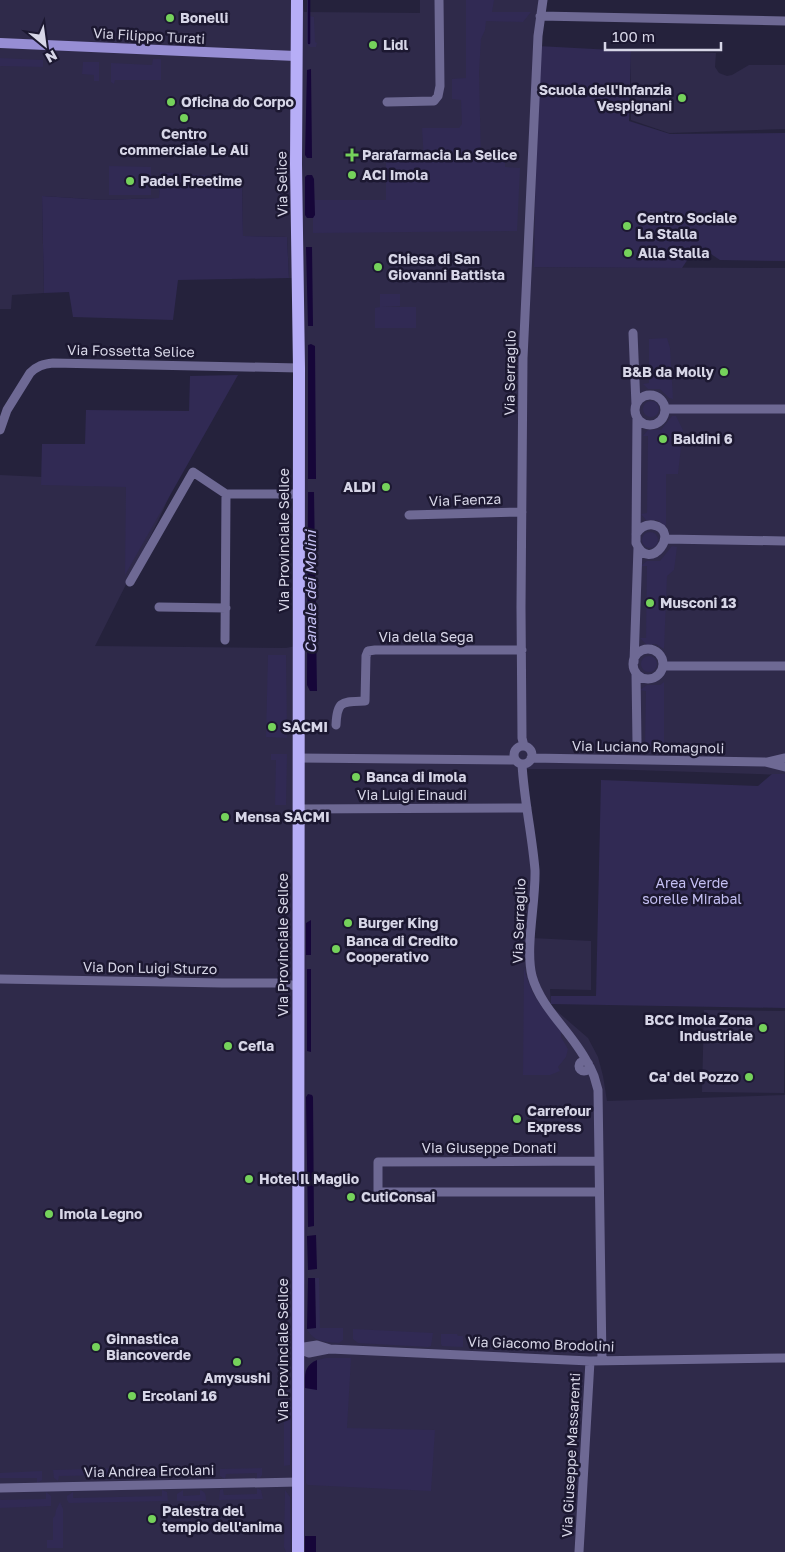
<svg xmlns="http://www.w3.org/2000/svg" width="785" height="1552" viewBox="0 0 785 1552" font-family="'Golos Text',sans-serif">
<style>
.built{fill:#2f2a4a}
.green{fill:#312a54}
.water{fill:#160639}
.lines{fill:none;stroke-linecap:round;stroke-linejoin:round}
.stream{stroke:#160639;stroke-width:2.5}
.street{stroke:#6e6994;stroke-width:9}
.secondary{stroke:#978ed4;stroke-width:10}
.primary{stroke:#b7aef7;stroke-width:12}
.poi-dot{fill:#75d25b;stroke:#1c1831;stroke-width:2}
.labels{text-anchor:middle;stroke-width:5;stroke-linejoin:round;paint-order:stroke}
.poi-label{font-size:14px;font-weight:bold;fill:#d7d6e7;stroke:#1c1831;text-anchor:start}
.street-label{font-size:14px;fill:#d7d6e7;stroke:#1c1831}
.park-label{font-size:14px;fill:#c4bff2;stroke:#1c1831}
.water-label{font-size:15px;font-style:italic;fill:#c5c0f3;stroke:#1c1831}
</style>
<rect width="100%" height="100%" fill="#25223c"/>
<path class="built" d="M0,0h303l1,12 116,1v-13h123l-9,267 251,1v507l-180,-6h-82l12,103 -3,66 59,3v49l-41,-1 1,17 37,32 10,19 5,19 4,25 178,-6v457h-785v-1077l129,6 55,-17 -26,57 -63,125 191,2 10,-2 4,-368h-11l-2,-41 -44,-1 -1,-57 -82,-7 -1,26 -56,2 -61,-4 2,97 -32,2 -1,14h-11z
M631,51l85,2 -1,14 4,6 8,3 5,-1 17,-10h36v64l-116,4 -38,-13z
M704,1010l81,1 -1,82 -82,-1z"/>
<path class="green" d="M307,0h3v16l4,1 1,25 2,1 -1,4h-6l-3,-3z
M466,0h28l-2,12h39l-8,10 -37,-1 -1,9 -4,9 -2,33 2,90h24v5l15,1 -3,63 -204,2v-15l2,-4 -1,-14h72v-39h38l-2,-33h37l3,-4 -1,-24 -9,-1v-20l14,-1z
M538,46l93,5 -2,70 41,13 115,-1v128l-65,-1 -12,-8 -6,-1 -8,2 -6,6 -6,9 -148,-1z
M0,58l43,2v7l-43,-1z
M153,59h8v21h-46l-1,4 -3,-2v-19l41,2z
M83,62h16v19h-5v-6l-12,-1z
M109,166l42,1v28h-42z
M160,172l82,6 1,58 44,1 2,41 -111,2 -5,40 -100,-3 -4,-25 -25,1 -2,-97 61,4 56,-2z
M380,294h20v12l-19,1h35v21h-41v-20l5,-1z
M667,338l3,10 3,51 -4,-1 -9,-9h-12l-5,-5 6,-1v-44z
M238,375l-113,200 1,-88 -85,-2 1,-41h43l1,-34 103,1 1,-35z
M643 409a8 8 0 1 1 16 0a8 8 0 1 1-16 0Z
M672,416h4l7,14 -5,44h-12v52l-9,-6h-11l-5,-6 6,-1 1,-77h-5l5,-6h13z
M642 540a8 8 0 1 1 16 0a8 8 0 1 1-16 0Z
M672,546l5,1 -3,23 -7,6 -3,73 -8,-5 -9,1 -7,-7h6l1,-72h-6l6,-5h13z
M268,655h18l1,83 -21,-1z
M641 664a8 8 0 1 1 16 0a8 8 0 1 1-16 0Z
M664,682v66l-19,-1 1,-56 -6,-1 7,-5h13z
M271,754h16l-1,51h-11l1,-45h-5z
M772,774h13v234l-234,-4v-8h45l5,-216 157,6z
M524,967c7,30 19,41 37,64v6l7,12 -2,8 -8,10 2,4 -10,4h-27z
M315,1278h4l1,50h23v12l-4,3c-13,-1 -26,-1 -32,-14l9,-1z
M353,1329l80,4 -2,13 -3,1 -70,-4 -5,-4z
M441,1334h16l1,2h5v11l-21,-1 -1,-2z
M326,1358h25l-4,70 88,2 -4,61 -123,-6 -2,-2 -1,-95 12,1v-29z
M284,1402h7l-1,63 -6,1z
M124,1468l-1,9 -5,3v-5l-59,1 -1,5 -4,-3 -1,-8z
M262,1468v7l-2,3 -3,1v-6l-31,1 -1,5 -5,-3v-7z
M202,1469v7l-6,4v-5l-50,1v5l-5,-2 -1,-9z
M42,1471v9l-5,3v-5h-37v-5z
M257,1488l4,2 2,9 -44,1 1,-10 3,-1 1,6 33,-1z
M162,1490l5,2 1,9 -99,2 -2,-3v-4l6,-4v6l89,-2z
M183,1490v6l17,-1v-5c6,2 6,5 6,11h-29v-7z
M285,1490l5,7 1,55h-5l-2,-5z
M46,1492l5,4v10l-51,2v-8l46,-1z
M60,1502l3,7v39h-16v-8h6v-22l2,-2 1,-6z"/>
<path class="water" d="M311,69l1,89h-5l-2,-3 2,-85z
M307,175h5l2,4 1,36 -2,3h-6l-2,-3v-38z
M306,247h6l1,79h-5z
M311,344l4,2 1,133h-8v-134z
M308,492h6l3,199h-7l-3,-6z
M311,920v35h-5v-32z
M307,969h4v83l-4,-1z
M308,1094l4,1 1,2 1,129 -6,1 -2,-130z
M316,1235l1,34 -9,1 -1,-34z
M308,1278h7l1,50 -9,1z
M317,1360v30l-12,-2c0,-12 -2,-22 12,-28z
M305,1536h11v16h-11z"/>
<g class="lines">
<path class="stream" d="M309,0v43"/>
<path class="street" d="M540,16l245,5
M387,102l47,-1 4,-5 2,-10 -1,-86
M633,333l3,72
M635 410a15 15 0 1 1 30 0a15 15 0 1 1-30 0Z
M666,409h119
M0,430l7,-20 23,-37c7,-7 13,-9 23,-10l246,5
M409,515l113,-3
M636,534c4,-6 9,-10 17,-9 29,5 -3,50 -17,18l1,-126
M665,539l120,2
M130,582l63,-110 33,22h73
M159,607l67,1
M225,640l1,-146
M633 664a15 15 0 1 1 30 0a15 15 0 1 1-30 0Z
M634,662l4,-114
M663,666h122
M636,673l1,70
M336,725c1,-25 6,-23 29,-24l1,-45 2,-5 7,-1h147
M524,746l-2,-8 -1,-131 2,-249 15,-322 5,-36
M514 755a9 9 0 1 1 18 0a9 9 0 1 1-18 0Z
M298,758l217,2
M531,758l234,4 20,5
M768,762l17,-4
M522,764c2,36 10,70 13,106 1,32 -10,77 -3,106 9,33 40,56 55,86
M298,809l229,-1
M0,979l222,4h56l20,3
M579 1066a5 5 0 1 1 10 0a5 5 0 1 1-10 0Z
M590,1067l4,9 4,14 4,271
M599,1161l-221,1v30h221
M298,1348l19,-3 13,4 260,12 195,-3
M298,1349l11,4 20,-4
M0,1488l298,-6
M579,1552l11,-191"/>
<path class="secondary" d="M0,43l296,13"/>
<path class="primary" d="M297,0l-1,164 3,204 -1,1184"/>
</g>
<g class="poi-dot">
<circle cx="170" cy="18" r="5"/>
<circle cx="373" cy="45" r="5"/>
<circle cx="682" cy="98" r="5"/>
<circle cx="171" cy="102" r="5"/>
<circle cx="184" cy="118" r="5"/>
<path d="M349.5 147.5h5v5h5v5h-5v5h-5v-5h-5v-5h5z"/>
<circle cx="352" cy="175" r="5"/>
<circle cx="130" cy="181" r="5"/>
<circle cx="627" cy="226" r="5"/>
<circle cx="628" cy="253" r="5"/>
<circle cx="378" cy="267" r="5"/>
<circle cx="724" cy="372" r="5"/>
<circle cx="663" cy="439" r="5"/>
<circle cx="386" cy="487" r="5"/>
<circle cx="650" cy="603" r="5"/>
<circle cx="272" cy="727" r="5"/>
<circle cx="356" cy="777" r="5"/>
<circle cx="225" cy="817" r="5"/>
<circle cx="348" cy="923" r="5"/>
<circle cx="336" cy="949" r="5"/>
<circle cx="763" cy="1028" r="5"/>
<circle cx="228" cy="1046" r="5"/>
<circle cx="749" cy="1077" r="5"/>
<circle cx="517" cy="1119" r="5"/>
<circle cx="249" cy="1179" r="5"/>
<circle cx="351" cy="1197" r="5"/>
<circle cx="49" cy="1214" r="5"/>
<circle cx="96" cy="1347" r="5"/>
<circle cx="237" cy="1362" r="5"/>
<circle cx="132" cy="1396" r="5"/>
<circle cx="152" cy="1519" r="5"/>
</g>
<g class="labels">
<g class="poi-label">
<text x="180" y="23">Bonelli</text>
<text x="383" y="50">Lidl</text>
<text x="672" y="95" text-anchor="end">Scuola dell'Infanzia<tspan x="672" dy="16">Vespignani</tspan></text>
<text x="181" y="107">Oficina do Corpo</text>
<text x="184" y="139" text-anchor="middle">Centro<tspan x="184" dy="16">commerciale Le Ali</tspan></text>
<text x="362" y="160">Parafarmacia La Selice</text>
<text x="362" y="180">ACI Imola</text>
<text x="140" y="186">Padel Freetime</text>
<text x="637" y="223">Centro Sociale<tspan x="637" dy="16">La Stalla</tspan></text>
<text x="638" y="258">Alla Stalla</text>
<text x="388" y="264">Chiesa di San<tspan x="388" dy="16">Giovanni Battista</tspan></text>
<text x="714" y="377" text-anchor="end">B&amp;B da Molly</text>
<text x="673" y="444">Baldini 6</text>
<text x="376" y="492" text-anchor="end">ALDI</text>
<text x="660" y="608">Musconi 13</text>
<text x="282" y="732">SACMI</text>
<text x="366" y="782">Banca di Imola</text>
<text x="235" y="822">Mensa SACMI</text>
<text x="358" y="928">Burger King</text>
<text x="346" y="946">Banca di Credito<tspan x="346" dy="16">Cooperativo</tspan></text>
<text x="753" y="1025" text-anchor="end">BCC Imola Zona<tspan x="753" dy="16">Industriale</tspan></text>
<text x="238" y="1051">Cefla</text>
<text x="739" y="1082" text-anchor="end">Ca' del Pozzo</text>
<text x="527" y="1116">Carrefour<tspan x="527" dy="16">Express</tspan></text>
<text x="259" y="1184">Hotel Il Maglio</text>
<text x="361" y="1202">CutiConsai</text>
<text x="59" y="1219">Imola Legno</text>
<text x="106" y="1344">Ginnastica<tspan x="106" dy="16">Biancoverde</tspan></text>
<text x="237" y="1383" text-anchor="middle">Amysushi</text>
<text x="142" y="1401">Ercolani 16</text>
<text x="162" y="1516">Palestra del<tspan x="162" dy="16">tempio dell'anima</tspan></text>
</g>
<g class="street-label">
<text transform="translate(149 36) rotate(3)" y="5">Via Filippo Turati</text>
<text transform="translate(282 184) rotate(-91)" y="5">Via Selice</text>
<text transform="translate(131 351) rotate(1)" y="5">Via Fossetta Selice</text>
<text transform="translate(510 373) rotate(-89)" y="5">Via Serraglio</text>
<text transform="translate(465 500) rotate(-2)" y="5">Via Faenza</text>
<text transform="translate(284 540) rotate(-90)" y="5">Via Provinciale Selice</text>
<text x="426" y="642">Via della Sega</text>
<text transform="translate(648 747) rotate(1)" y="5">Via Luciano Romagnoli</text>
<text x="412" y="800">Via Luigi Einaudi</text>
<text transform="translate(519 921) rotate(-88)" y="5">Via Serraglio</text>
<text transform="translate(283 945) rotate(-90)" y="5">Via Provinciale Selice</text>
<text transform="translate(150 968) rotate(1)" y="5">Via Don Luigi Sturzo</text>
<text x="489" y="1153">Via Giuseppe Donati</text>
<text transform="translate(541 1344) rotate(2)" y="5">Via Giacomo Brodolini</text>
<text transform="translate(283 1350) rotate(-90)" y="5">Via Provinciale Selice</text>
<text transform="translate(571 1455) rotate(-87)" y="5">Via Giuseppe Massarenti</text>
<text transform="translate(149 1471) rotate(-1)" y="5">Via Andrea Ercolani</text>
</g>
<g class="park-label">
<text x="692" y="888">Area Verde<tspan x="692" dy="16">sorelle Mirabal</tspan></text>
</g>
<g class="water-label">
<text transform="translate(311 592) rotate(-90)" y="5">Canale dei Molini</text>
</g>
</g>
<g transform="translate(45 45) rotate(151)" stroke="#1c1831" stroke-width="4" paint-order="stroke">
<path d="M0-4L9 19L0 12L-9 19Z" fill="#d7d6e7"/>
<text y="-8" font-size="14" font-weight="bold" text-anchor="middle" fill="#d7d6e7">N</text>
</g>
<path d="M605 42v8h116v-8" fill="none" stroke="#d7d6e7" stroke-width="2.5"/>
<text x="612" y="42" font-size="15" fill="#d7d6e7" stroke="#1c1831" stroke-width="4" paint-order="stroke">100 m</text>
</svg>
